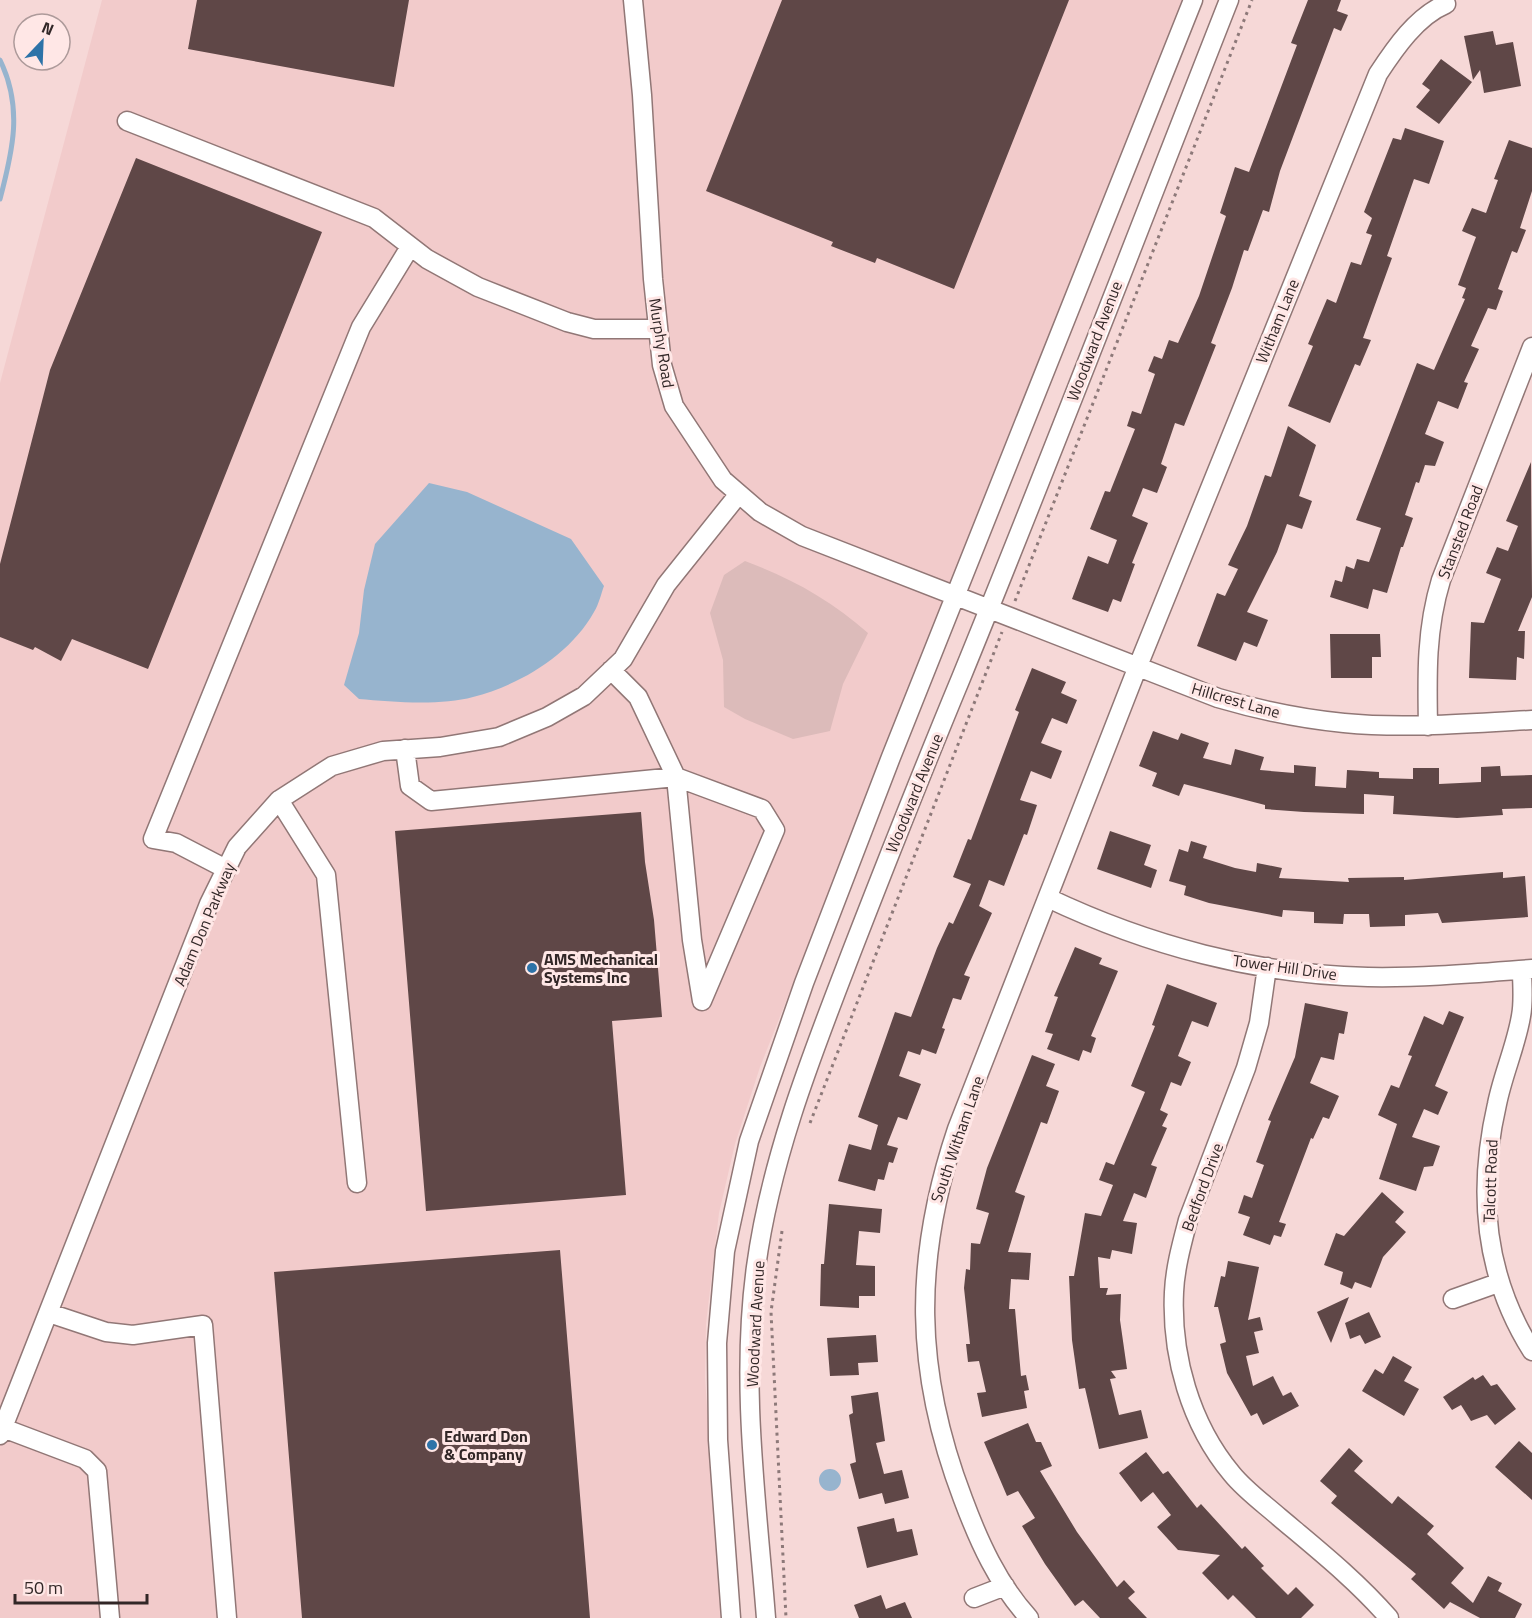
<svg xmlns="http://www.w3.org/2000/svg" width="1532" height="1618" viewBox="0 0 1532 1618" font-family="'Titillium Web',sans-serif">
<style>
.built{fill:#f2cbcb}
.green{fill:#dcbbba}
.water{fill:#97b4ce}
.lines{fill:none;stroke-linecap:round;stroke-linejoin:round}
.stream{stroke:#97b4ce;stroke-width:5}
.building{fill:#5f4747}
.minor-casing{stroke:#917776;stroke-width:21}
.path{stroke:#8d7979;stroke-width:3;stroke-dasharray:3 4.5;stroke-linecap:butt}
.minor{stroke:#fff;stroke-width:18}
.poi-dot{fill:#2d73a8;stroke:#ffe7e6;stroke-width:2}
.labels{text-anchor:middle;stroke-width:6;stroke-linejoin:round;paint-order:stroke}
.street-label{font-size:16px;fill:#322727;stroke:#ffe7e6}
.poi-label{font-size:16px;font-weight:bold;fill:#322727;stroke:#ffe7e6;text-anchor:start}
</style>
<rect width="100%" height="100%" fill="#f6d8d7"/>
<path class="built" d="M102,0h1081l-423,1067 -25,77 -16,69 -13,111 -1,53 16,241h-721v-1235z"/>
<path class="green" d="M745,561c46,17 86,39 123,72l-25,51 -13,47 -37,8 -48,-20 -21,-12 -1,-47 -13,-47 14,-38z"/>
<path class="water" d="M429,483l38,9 104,47 33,47c-3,8 -5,18 -10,26 -24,43 -74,73 -121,85 -32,9 -81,5 -114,2l-15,-14 15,-52 5,-43 11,-46z
M819 1480a11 11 0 1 1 22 0a11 11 0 1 1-22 0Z"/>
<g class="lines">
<path class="stream" d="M0,60c23,47 13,90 0,139"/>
</g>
<path class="building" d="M197,0h212l-15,87 -206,-38z
M782,0h287l-115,289 -77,-31 -2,5 -44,-17 2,-4 -127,-51z
M1308,0h33l-4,11 11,4 -7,16 -7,-3 -54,143 -11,41 -6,-2 -15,41 -4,-1 -12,38 -21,55 5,2 -32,81 -9,-3 -14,41 6,3 -10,26 -14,-5 -11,28 16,7 -16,40 3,1 -14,38 -8,-3 -5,13 -36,-13 16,-43 20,8 9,-24 -27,-11 15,-38 5,1 25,-63 -8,-3 5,-15 9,3 14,-40 -7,-3 6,-15 8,3 7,-19 9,3 21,-47 27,-80 -6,-3 15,-46 14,5 48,-127 -6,-2z
M1493,31l3,14 17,-3 8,44 -37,7 -4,-23 -7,10 -9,-44z
M1441,59l31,23 -33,42 -23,-17 14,-17 -8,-6z
M1405,128l39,13 -15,43 -15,-5 -27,77 5,2 -29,80 8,2 -11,26 -5,-2 -25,59 -42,-17 25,-60 -5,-2 19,-45 9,4 15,-41 10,3 11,-30 -6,-2 6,-15 -8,-6 29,-74 8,2z
M1509,140l23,8v43l-12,37 6,2 -9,23 -5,-2 -14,38 5,2 -7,19 -8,-2 -17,38 8,3 -15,33 4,1 -10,26 -20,-8 -13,33 19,8 -9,24 -10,-1 -6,18 -3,-1 -11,33 8,3 -10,29h-2l-14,46 -14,-4 -5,20 -38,-12 5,-17 7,2 4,-16 8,3 3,-10 12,3 3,-8 9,-26 -25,-8 61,-157 17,7 31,-71 -3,-1 4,-10 -8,-3 18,-48 -14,-6 10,-23 14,5 12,-33 -4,-1z
M136,158l186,74 -174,437 -76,-30 -11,22 -26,-14 -2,3 -33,-13v-73l50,-194z
M1288,426l28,19 -17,51 13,5 -10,28 -15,-5 -10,28 -30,60 21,8 -11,27 -13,-5 -8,19 -39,-15 20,-53 8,3 13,-27 -10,-4 19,-39 18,-51 6,2z
M1531,462l1,135 -14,34h7l-1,28 -7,-2 -1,23 -47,-2 2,-56 13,1 17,-44 -15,-6 11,-26 11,4 10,-25 -12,-5z
M1330,634h50l1,23h-9v21h-41z
M1032,668l34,14 -5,11 16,7 -10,24 -15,-6 -11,25 21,8 -11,28 -20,-8 -11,29 17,5 -10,30 -3,-1 -20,52 -15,-6 -10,26 13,7 -28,62 6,2 -9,23 -8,-2 -11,30 3,1 -9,25 -14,-5 -2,6 -12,-4 -9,25 22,8 -14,36 -9,-3 -11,28 11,3 -5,15 -4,-1 -5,18 -6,-1 -3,12 -37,-10 11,-37 22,6 7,-25 -20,-8 37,-105 16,5 26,-69 12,-26 4,2 18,-40 -18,-7 15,-38 3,1 48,-128 -4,-2z
M1153,731l25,9 3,-7 28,10 -6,15 28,7 4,-16 29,8 -4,13 34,3v-8l22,2 -1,19 31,2 1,-18 32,2v6l34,1v-11h26v16l42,-2v-15l19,-1 1,10 31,-1v33l-30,1 1,6 -46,3 -64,-4 1,-18 -30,-2v20l-60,-2 -39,-3v-4l-81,-21 -5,12 -27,-10 5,-13 -18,-7z
M641,812l4,50 9,58 8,97 -50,4 14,174 -200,16 -31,-380z
M1110,831l41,14 -7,20 13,5 -6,18 -54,-19z
M1191,841l16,5 -4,12 32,10 21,4 1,-9 25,5 -3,10 70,4 -1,-4 56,-1v3l99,-8v6l22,-2 3,41 -86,6 -4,-10 -33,2v11l-35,1 -1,-13h-25l-1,10 -29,-1v-11l-31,-2 -1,7 -73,-14 -25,-8 2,-9 -17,-5 10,-32 9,3z
M1075,947l27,11 -3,6 19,7 -27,65 5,2 -5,15 -8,-3 -4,11 -32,-12 6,-15 -8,-2 13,-35 -4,-1z
M1167,984l50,19 -9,24 -16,-6 -14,35 13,6 -10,24 -10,-4 -11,28 8,4 -6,12 5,2 -16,37 6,2 -11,31 -12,-5 -11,28 14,2 -5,31 -20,-4 -2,9 -12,-2 2,31h8l-2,7 15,-1 -1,26 7,49 -16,2 5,7 -6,1 9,36 22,-5 7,28 -49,11 -14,-61 -6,1 -7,-49 -3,-64h5l11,-63 16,3 12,-31 -14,-5 7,-18 8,3 31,-73 -14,-6 24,-60 -3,-1z
M1305,1003l43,9 -4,22 -5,-1 -5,27 -13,-3 -11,26 29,13 -10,23 -6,-2 -10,22 -2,-1 -32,84 7,2 -5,13 -7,-2 -4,10 -27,-10 7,-18 -12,-4 6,-18 8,3 12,-33 -8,-3 15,-41 -3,-1 27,-63z
M1449,1011l15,6 -29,69 13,6 -10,23 -14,-6 -12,28 28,9 -7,20 -9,1 -8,24 -37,-12 18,-55 -19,-9 13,-30 8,3 13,-32 -4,-1 16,-39 19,9z
M1032,1055l23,9 -9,22 13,5 -12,33 -6,-2 -26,70 10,4 -17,56 23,1 -2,27 -18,-1 -2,30h6l6,67 5,-1 3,15 -5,1 3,17 -45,9 -5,-24 9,-1 -7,-31 -11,1 -2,-18h4l-6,-56 2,-19 4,1 1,-27 9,1 9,-31 -13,-4 11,-41z
M1382,1192l22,20 -9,10 11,10 -23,25 -12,31 -16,-6 -3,7 -12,-5 3,-12 -19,-7 12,-32 8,3z
M829,1204l53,5 -2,24 -21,-2 -3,34 19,1v30h-16v12l-39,-2 1,-42h3z
M560,1250l30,368h-288l-28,-346z
M1228,1261l31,6 -11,53 12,-3 3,13 -9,2 5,21 -13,3 7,30 20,-10 10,20 8,-4 8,14 -36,19 -6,-12 -6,3 -24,-43 -7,-29 6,-2 -8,-35h-4l7,-31 4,1z
M1349,1297l-18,46 -14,-31z
M1369,1312l12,25 -16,7 -5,-9 -10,4 -5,-16z
M876,1335l2,27 -20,1 1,12 -29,1 -3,-38z
M1393,1356l19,11 -8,14 15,8 -15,27 -42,-25 13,-22 8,5z
M1483,1375l8,11 6,-2 19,25 -21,16 -8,-10 -16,6 -10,-16 -9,5 -9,-13 30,-20 2,3z
M878,1392l7,49 -9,2 8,31 18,-4 7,28 -24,6 -3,-11 -23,6 -9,-35 6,-2 -7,-47 4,-2 -2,-17z
M1028,1423l8,19h5l11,24 -12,5 37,61 40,55 7,-7 11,12 -7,6 19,20h-47l-17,-18 -8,6 -30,-42 -23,-38 13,-8 -17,-27 -11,5 -23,-54z
M1519,1441l13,12v47l-37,-33z
M1349,1448l14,13 -9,10 38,33 6,-8 36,30 -7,8 37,34 -13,15 22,20 15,-27 14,7 -4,8 24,13 -7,14h-35l-30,-16 -6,7 -33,-30 5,-5 -85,-71 6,-7 -17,-15z
M1146,1452l17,22 5,-3 29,37 4,-4 41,45 3,-3 19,20 -3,2 27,27 8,-8 18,18 -13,13h-45l-23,-23 -5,5 -26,-27 18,-18 -42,-5 -21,-23 14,-12 -18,-23 -12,10 -22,-29z
M894,1518l3,14 15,-3 6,26 -51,13 -10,-41z
M881,1595l5,14 19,-7 7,16h-53l-5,-13z"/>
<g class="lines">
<defs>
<path id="minor" d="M633,0l9,95 11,184 9,86 12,41 49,74 37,32 42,24 416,162c41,12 83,21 126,25 62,6 126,0 188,-3
M127,121l247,97 53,41 51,28 89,35 27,7h63
M1428,726c-1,-51 -2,-97 13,-146l91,-233
M405,749l5,37 21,15 245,-24 16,163 10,61 73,-171 -13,-21 -86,-32 -38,-80 -27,-27
M279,800l47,75 31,308
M226,869l-50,-26 -23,-4 208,-512 49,-80
M1048,898c99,47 209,77 320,79 55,1 110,-4 164,-8
M1267,967l-8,56 -13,45 -58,152c-6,23 -13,48 -14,72 -3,63 16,132 58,182 13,16 31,29 47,43 38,32 77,63 110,101
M1522,970c0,15 2,31 -1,46 -5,30 -18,58 -24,88 -20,87 -13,171 35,247
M1453,1299l45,-16
M49,1313l57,19 27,3 70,-10 24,293
M3,1428l82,31 12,12 13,147
M0,1435l209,-531 28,-57 42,-47 53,-34 51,-15 57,-4 59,-10 48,-20 37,-21 39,-37 43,-74 72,-90
M974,1598l31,-12
M731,1618l-13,-178 -1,-97 8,-92 24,-110 55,-158 87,-226 302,-757
M766,1618c-9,-116 -26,-234 -10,-351 15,-111 57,-215 97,-319 35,-90 71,-181 108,-270 92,-225 179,-452 268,-678
M1029,1618c-31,-34 -50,-76 -66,-119 -49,-128 -50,-239 -6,-370l181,-463 240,-592c17,-26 39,-58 68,-70l-2,-4"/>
</defs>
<use href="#minor" class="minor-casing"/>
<path class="path" d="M1015,601l237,-601
M810,1123l192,-491
M782,1231l-11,81 15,306"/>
<use href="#minor" class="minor"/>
</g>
<g class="poi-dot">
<circle cx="532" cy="968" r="6"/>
<circle cx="432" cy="1445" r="6"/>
</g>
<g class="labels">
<g class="street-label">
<text transform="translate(1277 321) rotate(-68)" y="6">Witham Lane</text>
<text transform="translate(1094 341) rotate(-69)" y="6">Woodward Avenue</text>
<text transform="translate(662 343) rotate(81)" y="6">Murphy Road</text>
<text transform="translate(1460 532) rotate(-69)" y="6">Stansted Road</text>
<text transform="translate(1236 700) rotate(16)" y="6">Hillcrest Lane</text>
<text transform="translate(914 793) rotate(-68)" y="6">Woodward Avenue</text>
<text transform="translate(204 924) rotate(-67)" y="6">Adam Don Parkway</text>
<text transform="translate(1285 967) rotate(8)" y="6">Tower Hill Drive</text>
<text transform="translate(957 1139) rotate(-71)" y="6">South Witham Lane</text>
<text transform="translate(1490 1181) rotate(-88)" y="6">Talcott Road</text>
<text transform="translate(1202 1187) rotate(-70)" y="6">Bedford Drive</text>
<text transform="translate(755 1324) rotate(-87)" y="6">Woodward Avenue</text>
</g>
<g class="poi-label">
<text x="544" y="965">AMS Mechanical<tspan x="544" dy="18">Systems Inc</tspan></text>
<text x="444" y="1442">Edward Don<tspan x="444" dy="18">&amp; Company</tspan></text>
</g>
</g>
<g transform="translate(42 42) rotate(23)"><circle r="28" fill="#ffe7e6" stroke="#ad9a9a" stroke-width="1.5"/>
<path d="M0-4.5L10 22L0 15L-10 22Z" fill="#2d73a8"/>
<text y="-9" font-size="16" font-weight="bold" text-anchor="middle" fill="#322727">N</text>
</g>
<path d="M15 1594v9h132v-9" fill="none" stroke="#322727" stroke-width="3"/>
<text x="24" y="1594" font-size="18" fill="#322727" stroke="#ffe7e6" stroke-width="4.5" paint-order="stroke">50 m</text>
</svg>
